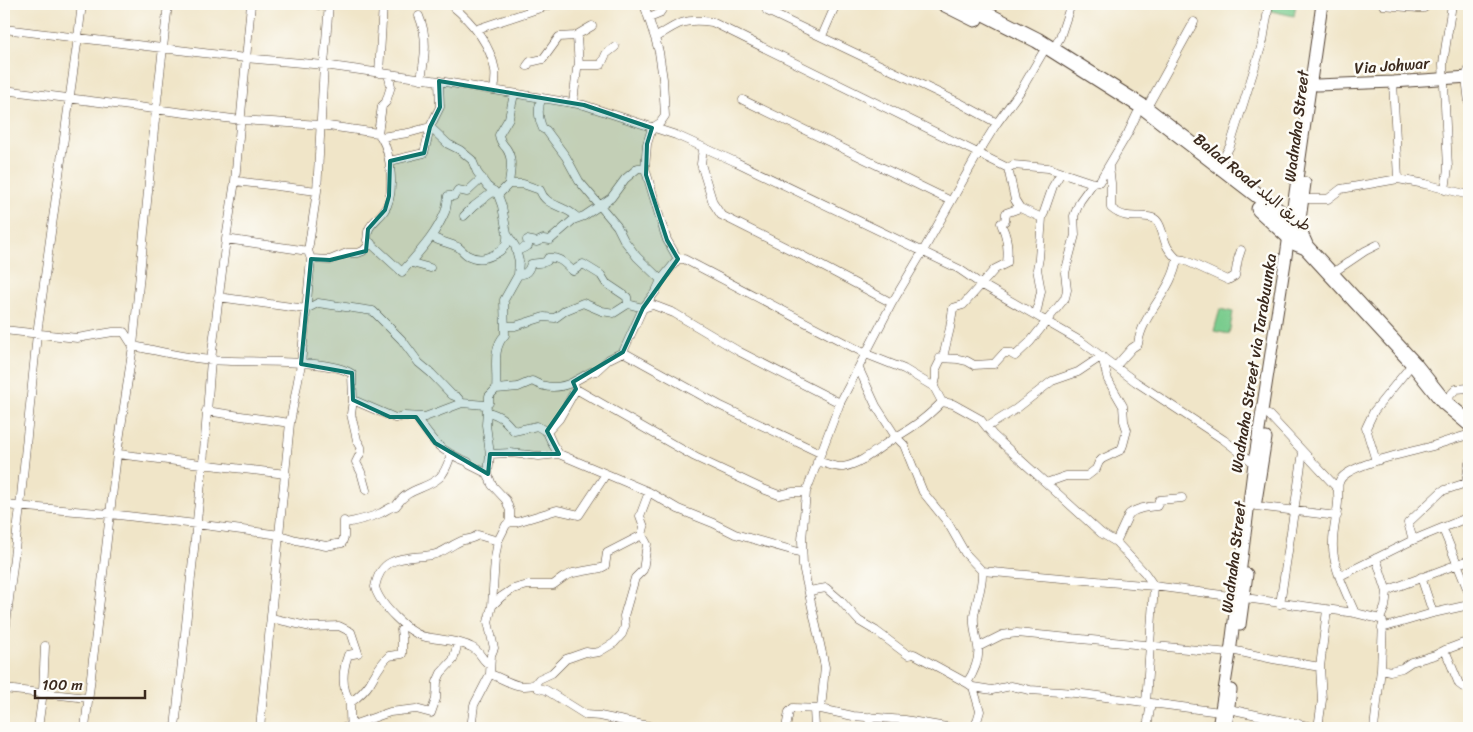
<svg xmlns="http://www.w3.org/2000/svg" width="1473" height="732" viewBox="0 0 1473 732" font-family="Sriracha,'Playpen Sans Arabic',sans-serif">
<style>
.green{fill:#7acc8e;stroke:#5a7b56}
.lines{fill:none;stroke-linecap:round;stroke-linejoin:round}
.street-casing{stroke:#564638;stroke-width:9}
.secondary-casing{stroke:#564638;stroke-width:13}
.highway-casing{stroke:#564638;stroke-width:17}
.street{stroke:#fff;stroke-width:8}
.secondary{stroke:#fff;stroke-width:11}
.highway{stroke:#fff;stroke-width:15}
.marked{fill:#0f766e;fill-opacity:0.2;stroke:#0f766e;stroke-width:4;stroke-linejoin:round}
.labels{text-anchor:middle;stroke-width:5;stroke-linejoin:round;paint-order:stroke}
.street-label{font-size:16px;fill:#3b2a1e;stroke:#fdfcf7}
</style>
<rect width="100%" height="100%" fill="#fdfcf7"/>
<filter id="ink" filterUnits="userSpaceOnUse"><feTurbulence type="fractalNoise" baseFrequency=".02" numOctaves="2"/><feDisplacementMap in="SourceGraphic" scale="10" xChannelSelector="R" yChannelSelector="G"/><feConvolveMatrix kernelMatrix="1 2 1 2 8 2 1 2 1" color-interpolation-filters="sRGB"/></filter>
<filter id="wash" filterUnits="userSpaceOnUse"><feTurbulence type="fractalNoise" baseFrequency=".0096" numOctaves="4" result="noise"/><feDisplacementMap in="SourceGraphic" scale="20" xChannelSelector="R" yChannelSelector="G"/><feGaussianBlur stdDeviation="1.12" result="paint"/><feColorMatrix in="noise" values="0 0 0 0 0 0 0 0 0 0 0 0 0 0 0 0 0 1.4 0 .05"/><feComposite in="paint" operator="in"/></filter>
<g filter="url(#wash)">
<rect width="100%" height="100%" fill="#f0e5c8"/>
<path class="green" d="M1273,4h23l-2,12 -23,-5z
M1220,309l13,3 -4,22 -15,-3z"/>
</g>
<g filter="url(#ink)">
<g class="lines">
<defs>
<path id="street" d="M314,4l15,3
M450,4c20,16 40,39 45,66 1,7 0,14 -1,20
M644,4l11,34c23,-15 29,-20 57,-16l296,146 5,-3 35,3 45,15 6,-1 29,-49 9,-19
M1384,4l-1,1 35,3h6l5,-4
M767,11l193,92 37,20
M419,16c9,21 6,41 2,63
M649,18l10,-4 7,-10
M4,29l241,29 79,7 115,16 145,24 92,30 60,27 223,107 22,15 101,58 54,40 88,58 30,23
M477,29l75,-25
M575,36l17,-10
M822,36l14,-32
M655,38l4,14 4,27 2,37 -5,7 -8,5 -5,16 -2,24 17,57 5,15 11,19
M1053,50l7,-13 11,-33
M527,66l3,-4 13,-3 16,-22 16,-1 2,2 2,27
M1469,69l-3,8 3,26
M379,73l4,-69
M1393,82l5,97
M4,90l237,30 80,5 57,8 3,4 27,-4 22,-6 10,-20 -1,-26
M542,98c-5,10 -4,20 1,31l3,1 20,27 13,24 38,45 7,14 13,17 24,23
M743,100l208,101
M573,103l4,-34 2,-4h22l5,-11 9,-7
M1146,109l48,-87
M430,127l18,17 12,6 12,10 5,12 10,14 11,9
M378,133l4,-27 4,-4 5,-16 -3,-12
M381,137c10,16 15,58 3,74 -4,6 -12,11 -15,18 -2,3 -1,8 -2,11l34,31 1,1c17,-20 33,-36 43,-60 2,-5 2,-11 3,-16h6l4,-6 9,2 15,-14
M703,148l-2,16 12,39 8,12 80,40 91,48
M390,161l34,-8 6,-24
M1219,166l11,-20 33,-105 6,-37
M1109,167l2,16v25c17,15 32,4 44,11 6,4 8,18 11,25 2,6 6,10 11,15 -4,32 -35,54 -39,85l-6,4 -16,18
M1008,168l7,32 5,8 22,10
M235,181l82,10
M509,184h14l17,6c4,12 14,14 24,19 6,2 10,6 14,9
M1445,190l3,-22 -5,-104 9,-60
M1303,199h25l13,-10 57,-10 27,5 44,11
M464,216l10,-10 20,-15
M432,237c9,5 17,6 26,10 3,2 6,6 9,8 11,6 19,4 30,-2 8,-5 11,-10 10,-19
M226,239l82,12
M517,251l11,-5 -1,-6 10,2 6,-3 7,1 23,-20 11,-4 27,-18 14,-19 13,-11h7
M311,259l19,1 17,-7h11l5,-2 8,-8
M1177,259l7,1 44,20 7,-4 3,-17 3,-9
M412,263l18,5
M1331,274l34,-23 12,-6
M518,275c8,-1 10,-3 13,-11 6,-2 11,0 16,-3l1,-3c11,-2 17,6 25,13l10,-7 18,11 5,8 21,14 1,7
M218,297l88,12 12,-6 55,8 29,29 17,23 12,10 21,22 5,2 5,6 23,2
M1036,315l5,-24 -4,-22 2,-11 3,-40 11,-32 8,-13
M505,326h10l29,-9 11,1 11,-8 17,-7 19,8 12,2 14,-9 15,4 10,-3 21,8 66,39 100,51
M4,330l73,8 36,-6h11l9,14c26,5 53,12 79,14 31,3 118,-2 140,14l1,26 -2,14 6,26 4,7v5l-5,10 5,10 5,18
M623,352l96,53 101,48
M940,358l18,1 9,2 7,4 17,-1h3l10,-11h6l5,3 15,-14 35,-44 2,-8 -2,-17 10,-38 -1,-19 6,-15 13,-18
M859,369l17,37 20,31 8,8 19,47 25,31 17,30 17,18c1,17 -6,29 -8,45 -1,12 2,19 4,31 2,12 -4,25 -11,36l6,4 7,24 -5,17
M934,387l2,-9v-9l8,-16 6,-25 3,-20 10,-3 32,-36 12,-6c1,-9 1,-20 -2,-29 -1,-4 -3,-7 -4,-11l4,-2 1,-8 14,-5
M496,389l22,-2 14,-6c14,8 27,8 41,1
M576,389l119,68 68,32 16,6 14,-3h13
M353,400l42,18 9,-2 21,1 37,-14
M1444,402l12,-13 13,-1
M485,405l4,-2v-7l7,-7c2,-17 -5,-41 9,-54l-1,-35 14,-25 1,-14 -4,-15 -8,-12 -5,-28 -4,-11 11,-11c1,-12 5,-25 -3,-36 -4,-5 -6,-6 -7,-13l10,-17 5,-24
M487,409l-1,16 4,29 -2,20 4,11 14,15 4,11v11
M206,411l84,12
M487,412c14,3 18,8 27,19l23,-5 10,6 12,-13 17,-30 -3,-7 18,-10 5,-1 13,-12 14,-7 20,-44 13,-17 5,-11 17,-21h6l182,95 38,15 30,18 8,15 11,2 27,15 13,16 63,57 45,41 15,9 29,31 9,13 -8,117
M1269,415l68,73
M416,417c17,25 23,34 52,45l2,3 18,9
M987,427l29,-18 36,-28 26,-9 24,-16 6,24 15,26 1,15 3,9 -4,15 -2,5 -19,9 -3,3 -3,7 -9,7h-21l-20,7
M547,432l6,13 6,9
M117,454l169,20
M490,454l20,-1 29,3 20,-2 90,38 29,17 35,14 22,11 67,19
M1376,461l-10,-33 8,-17 39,-48
M817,462c9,0 16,6 26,5 21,-4 36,-20 53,-30 19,-11 30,-19 46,-35
M1469,463l-3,20 3,8
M4,505l106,9 86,10 84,11 16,5 30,6 16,-3 2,-6v-16l2,2c10,-2 26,-6 35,-10 6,-3 8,-6 15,-7 12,-19 30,-16 44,-29 6,-6 8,-14 11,-22
M1256,506l81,10
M1443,529l26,64
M1413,540l-5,-17 34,-32 24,-8
M1116,542l13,-28c8,-6 18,-7 28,-8l2,-6 23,-2
M1376,558l11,34
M982,571l172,15 83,11
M1340,576l73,-36 56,-23
M1421,577l12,36
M809,591l17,-3 14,12 19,21 17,10 32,24 6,-1 53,29
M1245,598l110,15 25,6 3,3 -2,47 -7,59
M1280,604l23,-152
M492,606l9,-9 12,-8 15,-4h25l11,-8 9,-4 28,-5 4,-2 2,-13 35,-18 2,-8 -4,-11 9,-24
M1355,613c-9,-21 -21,-43 -22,-65 -1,-16 4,-31 5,-46 1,-8 -2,-15 2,-22 9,-16 71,-28 89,-33 13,-4 27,-9 40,-12
M271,618l40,9 28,-1 12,6 7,21 -10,2c-4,10 -6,24 -3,35 1,5 5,9 5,15 0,8 0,15 1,23
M1380,619l5,-12 2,-15 4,-3 78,-29
M1382,628l51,-15 36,-8
M4,641l16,-134 17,-173 41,-297 4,-33
M978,647l24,-12 15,-2 213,20
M1445,650l14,34 4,3 6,-1
M1236,651l37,8 47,8
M490,665c-10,-6 -8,-13 -19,-18 -13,-7 -31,-7 -45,-10 -17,-3 -47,-33 -51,-50 6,-33 31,-28 57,-32 12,-2 21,-12 32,-15 5,-1 9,-1 14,-5l20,6
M1381,669l9,2 12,-3 9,-6 24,-7 10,-5 24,-9
M490,674c15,5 29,17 45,10l3,4 8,2 40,25 14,1 58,12
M535,684l4,-5 13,-6 14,-14 20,-7 6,1 7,-1 15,-9 8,-9 3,-8 -1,-10 11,-38 8,-8 4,-26 -5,-9
M973,687l19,3 19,-4 19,4 45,3 145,19
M4,689l84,9
M350,703c8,-6 15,-12 20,-20 6,-10 10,-19 19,-27l13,-2v-17l-1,-7 4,-4
M814,709l1,19
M821,709l4,-42 -22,-101 -1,-26 4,-48 34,-89 52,-100 31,-52 56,-99 18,-29 24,-33 21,-36
M1229,709l88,19
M38,728l5,-36 2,-46
M85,728l32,-274 16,-108 23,-237 12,-105
M175,728l28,-264 8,-104 15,-121 9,-58 16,-177
M260,728l30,-305 11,-59 10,-105 -3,-8 9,-60 7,-126 5,-61
M344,728l46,-16 26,-3 15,4 5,-14 1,-17 4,-9 12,-13 5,-17
M471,728l3,-23 16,-31 1,-19 3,-7 -6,-26 4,-16 3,-48 3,-17 8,-16 4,-3h7l40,-12 22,5 27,-41
M786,728l3,-16 4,-4 28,1 32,7 52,4 47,8
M869,728l1,-11
M1147,728l4,-25
M1318,728l4,-28 -2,-33 7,-57"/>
<path id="secondary" d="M1317,85l76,-3 76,-5
M1298,234l7,-51
M1256,501l10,-63
M1240,625l7,-51
M1218,728l12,-75 24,-190 32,-207 36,-252
M1226,728l5,-38"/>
<path id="highway" d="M945,4l30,15
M966,4l71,36 109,69 145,112 7,8 8,18 107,116 31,39 25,21
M1259,209l37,34 10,4"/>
</defs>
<use href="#street" class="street-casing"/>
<use href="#secondary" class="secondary-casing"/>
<use href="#highway" class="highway-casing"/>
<use href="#street" class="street"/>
<use href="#secondary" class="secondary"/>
<use href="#highway" class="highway"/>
</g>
</g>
<path class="marked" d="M439,81l145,24 68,23 -5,16 -1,31 21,65 11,19 -35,49 -20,44 -50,30 3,7 -29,42 12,23h-69l-2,20 -53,-31 -19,-26h-26l-37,-17 -1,-27 -51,-9 10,-105 19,1 36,-9 2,-22 17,-19 4,-14 1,-35 34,-8 6,-26 10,-20z"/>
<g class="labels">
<g class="street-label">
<text transform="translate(1392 65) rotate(-4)" y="6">Via Johwar</text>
<text transform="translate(1296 126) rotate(-83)" y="6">Wadnaha Street</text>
<text transform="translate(1253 182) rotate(39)" y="6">Balad Road طريق البلد</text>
<text transform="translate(1253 363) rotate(-81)" y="6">Wadnaha Street via Tarabuunka</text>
<text transform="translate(1233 557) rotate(-83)" y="6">Wadnaha Street</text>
</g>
</g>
<rect width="1473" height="732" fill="none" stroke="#fdfcf7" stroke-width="20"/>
<path d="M35 690v8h110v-8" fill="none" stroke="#3b2a1e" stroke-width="2.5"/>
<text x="42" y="690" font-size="15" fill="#3b2a1e" stroke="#fdfcf7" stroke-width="4" paint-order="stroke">100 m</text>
</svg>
